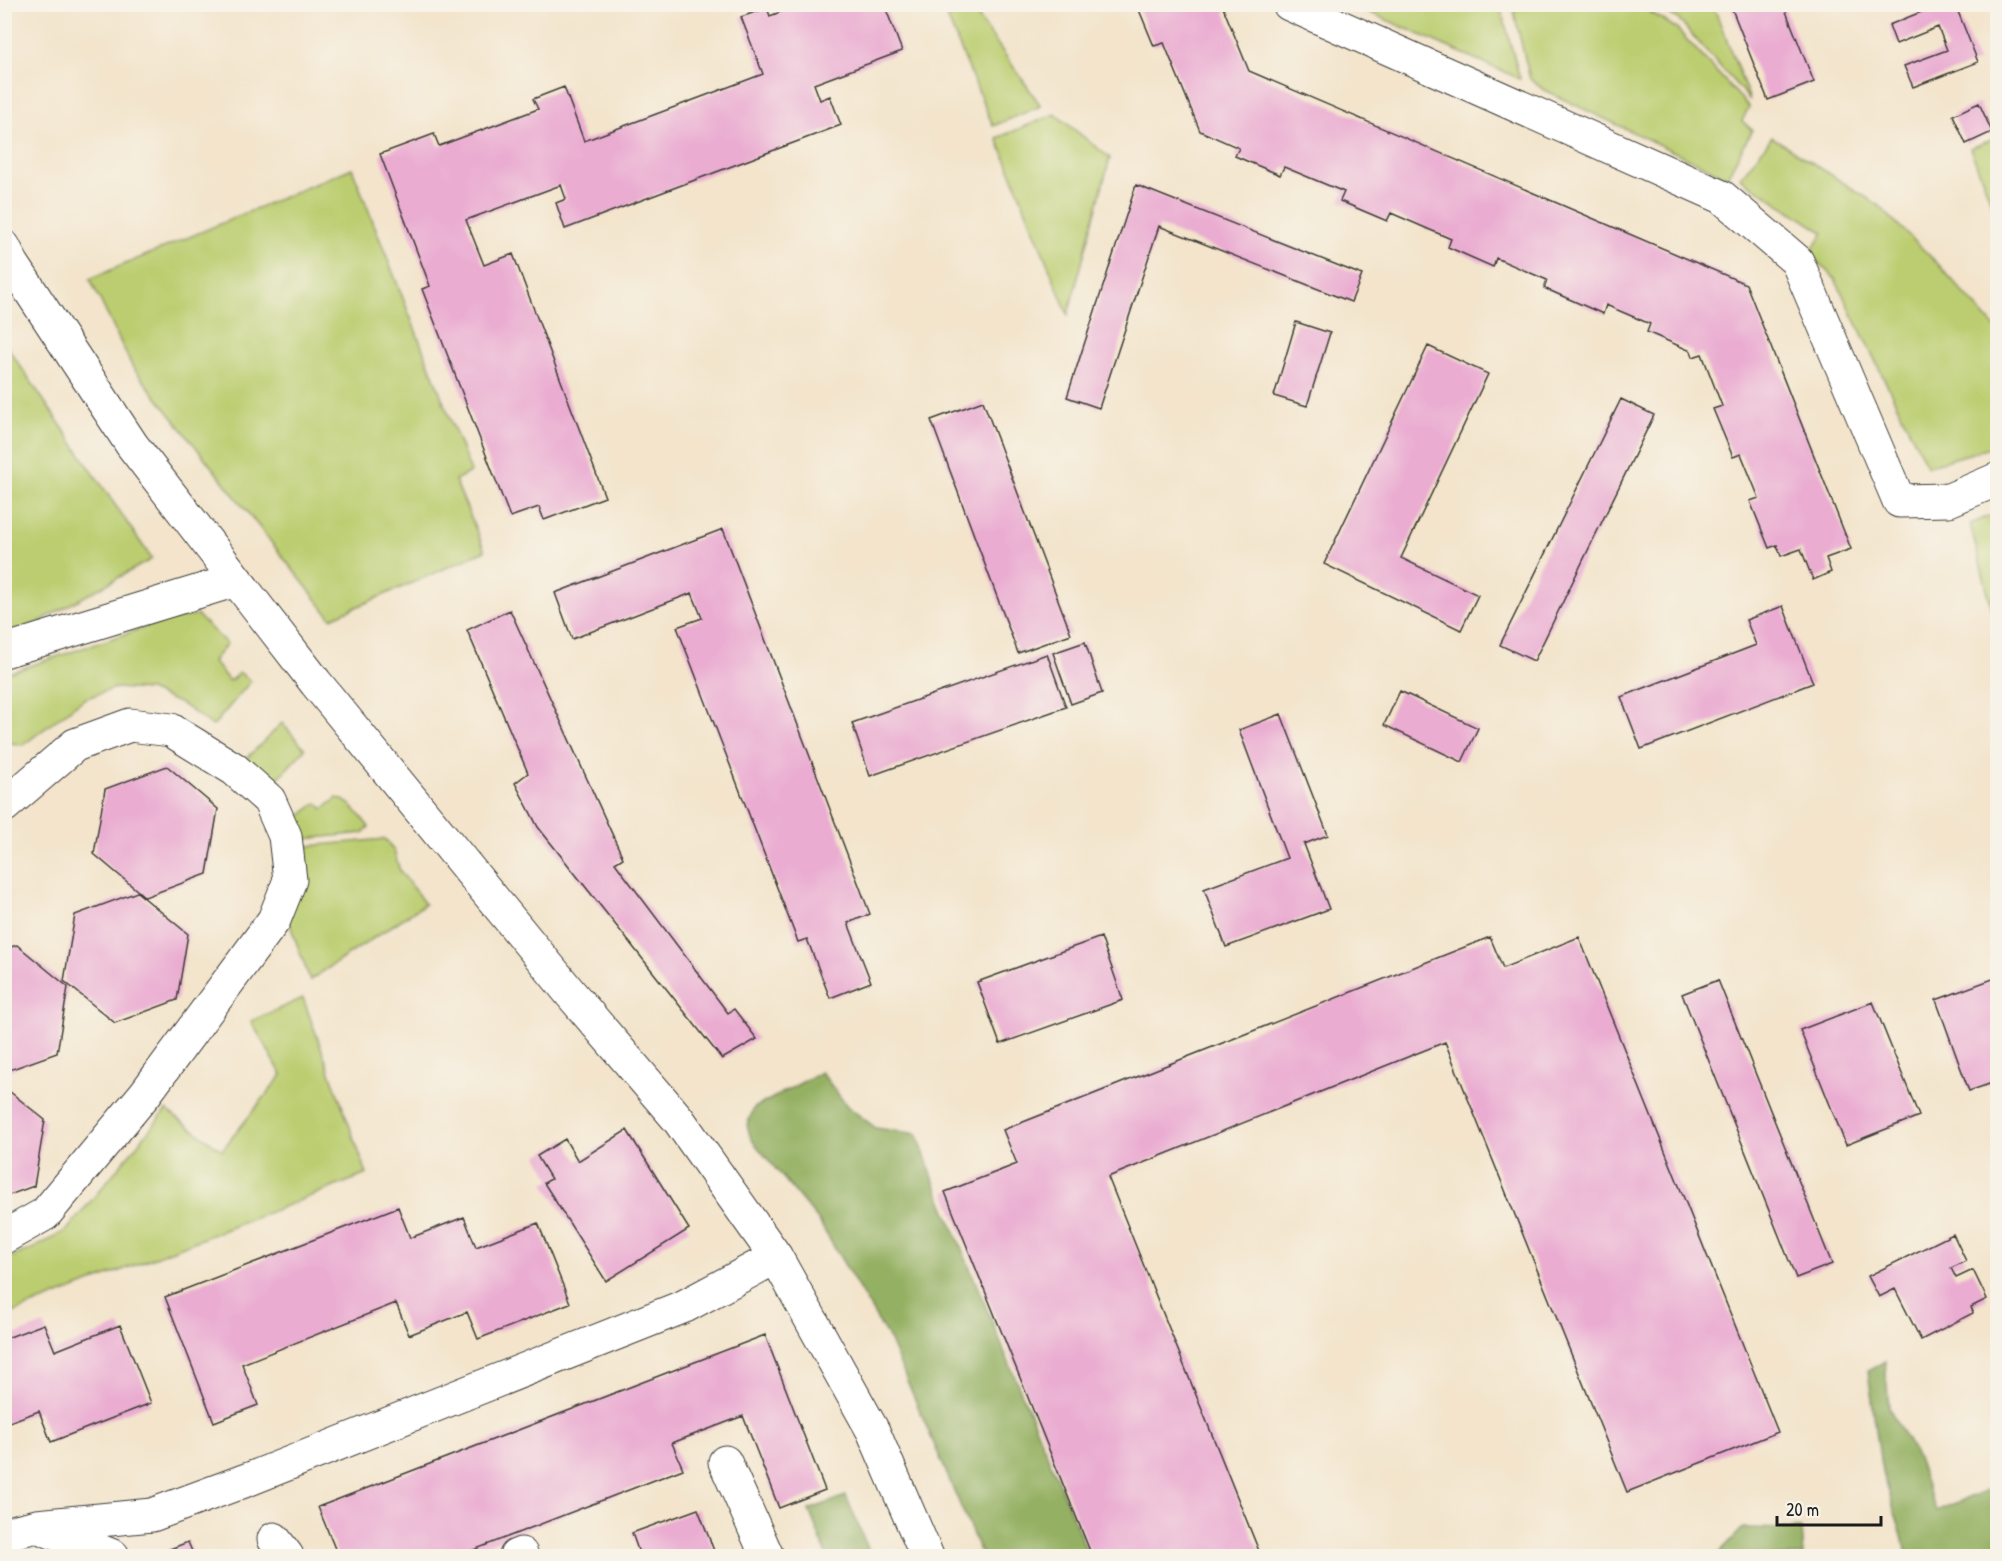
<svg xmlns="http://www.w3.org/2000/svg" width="2002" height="1561" viewBox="0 0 2002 1561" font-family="'Patrick Hand',sans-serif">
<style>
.green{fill:#bbcd70;stroke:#6c7446;stroke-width:1.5}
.forest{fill:#94b062;stroke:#58663f;stroke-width:1.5}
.building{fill:#eaacd1}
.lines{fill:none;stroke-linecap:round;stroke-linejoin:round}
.minor-casing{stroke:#3c3a36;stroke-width:35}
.minor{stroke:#fff;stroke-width:33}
</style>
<rect width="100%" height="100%" fill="#f7f3e8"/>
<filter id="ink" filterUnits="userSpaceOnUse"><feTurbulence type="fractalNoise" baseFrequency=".0167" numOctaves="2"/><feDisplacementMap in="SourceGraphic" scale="12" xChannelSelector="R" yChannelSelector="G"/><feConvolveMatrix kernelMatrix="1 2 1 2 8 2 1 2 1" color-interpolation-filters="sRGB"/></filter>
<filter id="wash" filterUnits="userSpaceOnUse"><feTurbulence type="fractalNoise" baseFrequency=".008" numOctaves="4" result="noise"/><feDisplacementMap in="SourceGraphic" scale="24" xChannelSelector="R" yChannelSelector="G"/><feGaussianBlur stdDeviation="1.35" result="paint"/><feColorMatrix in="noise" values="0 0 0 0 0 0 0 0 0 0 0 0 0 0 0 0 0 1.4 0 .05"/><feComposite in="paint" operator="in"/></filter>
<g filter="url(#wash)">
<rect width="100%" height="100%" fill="#f3e4cb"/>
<path class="green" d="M942,5h28l71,101 -48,20z
M1355,5h145l20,74 -165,-73z
M1512,5h127l37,23 73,79 -7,14 10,9 -25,47 -183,-87 -14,-11z
M1650,5h63l37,95 -72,-81z
M1055,114l55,44 -42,157 -71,-177z
M1772,137l106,68 60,59 59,66v116l-70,20 -92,-187 -26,-26 15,-20 -84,-55z
M1997,138h1l-1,79 -27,-69z
M352,168l119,304 -16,8 30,71 -154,67 -199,-252 -42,-87z
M4,342l148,217 -135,75 -13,2z
M1997,513l1,107h-3l-25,-96z
M197,615l30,29 -14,17 16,20 11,-8 11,8 -38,45 -30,-21 -34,-15 -34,-2 -31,11 -61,46 -18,-3v-68l162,-54z
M282,723l23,26 -35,38 -26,-26z
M337,798c15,4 22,17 32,29l-6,6 -68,7 -5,-33 7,11 20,-15 6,6z
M385,839l9,12 6,20 25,33 -115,76 -21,-58 9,-75z
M303,998l64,176 -362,142v-57l25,-9 37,-20 99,-120 56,40 60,-75 -31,-54z"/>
<path class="forest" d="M821,1072l26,34 29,22 41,6 18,50 154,372h-107l-92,-215 -72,-121 -67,-81 -4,-14 7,-17z
M1885,1361l4,47 28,50 19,53 61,-25v70h-89l-27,-90 -13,-95z
M846,1496l25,60h-44l-18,-46z
M1743,1528l58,1 2,27h-87z"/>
<g id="blocks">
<path class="building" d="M801,4h83l18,47 -88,33 6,16 10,-4 11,29 -276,104 -9,-26 10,-4 -5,-14 -95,35 18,45 29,-11 92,243 -61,23 -5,-13 -29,10 -88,-228 8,-3 -50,-132 54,-20 5,12 99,-37 -5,-10 31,-12 20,54 179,-67 -22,-57 26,-9 3,8z
M1730,4h53l31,78 -46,18z
M1941,4h14l23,58 -65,25 -9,-21 43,-16 -9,-23 -42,17 -7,-19z
M1137,5h85l27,66 497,213 105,265 -25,9 5,14 -18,8 -12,-31 -20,7 -4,-11 -8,3 -19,-47 9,-3 -18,-44 -8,3 -20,-48 9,-3 -20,-52 -9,3 -2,-6 -44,-19 3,-8 -44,-19 -3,9 -59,-26 3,-8 -51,-22 -3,9 -45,-20 3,-8 -60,-26 -4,8 -47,-20 4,-9 -60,-25 -4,8 -45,-19 4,-8 -39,-17 -36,-88 -10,3z
M1979,103l13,29 -26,12 -13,-29z
M1136,185l226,90 -11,27 -192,-76 -60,182 -32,-11z
M1296,322l34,11 -23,73 -33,-10z
M1428,346l60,28 -87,184 77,37 -17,35 -137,-66z
M1621,399l33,16 -120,246 -34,-16z
M983,401l88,233 -53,19 -87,-233z
M723,529l147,385 -22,9 23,59 -41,16 -23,-59 -9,3 -121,-315 25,-9 -10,-25 -120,46 -17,-46z
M1783,606l30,77 -172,66 -20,-52 135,-52 -10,-25z
M510,610l113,248 -8,5 113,150 6,-4 23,30 -35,20 -184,-232 -23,-44 13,-10 -61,-143z
M1085,642l17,51 -31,11 -18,-51z
M1047,654l19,53 -196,69 -18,-53z
M1400,691l78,37 -16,34 -78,-37z
M1281,714l47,121 -24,9 25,65 -103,38 -22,-58 83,-31 -48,-128z
M167,766l51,43 -11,65 -62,23 -51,-43 11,-65z
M137,892l51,42 -11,66 -62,23 -51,-42 11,-66z
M1101,937l22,63 -123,44 -23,-62z
M1490,937l13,31 76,-31 199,495 -151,60 -182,-450 -337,135 153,379h-169l-147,-364 72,-28 -14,-34z
M17,945l51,42 -11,66 -53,19v-123z
M1998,977v104l-29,10 -33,-91z
M1718,980l114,284 -36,14 -114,-284z
M1873,1002l46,114 -73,29 -46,-115z
M4,1087l41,33 -11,66 -30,11z
M627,1130l62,99 -83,52 -62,-98 7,-4 -14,-23 28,-17 13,22z
M398,1207l12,31 54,-21 12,30 62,-24 32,80 -92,36 -11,-27 -58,23 -13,-32 -154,61 16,41 -44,17 -49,-125z
M1953,1234l13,27 -15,7 5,10 17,-8 14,29 -16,8 2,6 -52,27 -26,-51 -16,8 -11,-21z
M44,1324l11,27 65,-26 31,78 -100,39 -12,-31 -35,13v-85z
M765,1335l60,155 -46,18 -36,-92 -71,27 11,26 -225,87h-120l-20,-49z
M698,1509l18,47h-76l-8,-23z
M188,1542l6,14h-42z"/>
</g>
</g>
<g filter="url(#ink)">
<use href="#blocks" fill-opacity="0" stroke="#3c3a36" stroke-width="1.5"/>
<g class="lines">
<defs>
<path id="minor" d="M1289,4l433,193 75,64 102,240 50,-1 49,-21
M4,247l8,16 120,182 184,238 255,311 107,125 98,138 97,174 54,125
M4,651l232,-71
M4,806l71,-61 55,-20 41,5 63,39 35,31 16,36 5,44 -16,40 -129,174 -100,120 -41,23
M725,1462l42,94
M44,1529l69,27
M4,1534l33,-8 115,-11 100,-37 433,-172 91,-49
M274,1539l13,17
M516,1556l5,-2 1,2"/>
</defs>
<use href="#minor" class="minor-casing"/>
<use href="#minor" class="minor"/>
</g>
</g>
<rect width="2002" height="1561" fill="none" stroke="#f7f3e8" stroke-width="24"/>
<path d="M1777 1516v9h104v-9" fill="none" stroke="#1c1c1c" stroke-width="3"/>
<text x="1786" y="1516" font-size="18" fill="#1c1c1c" stroke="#f7f3e8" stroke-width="4.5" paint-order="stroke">20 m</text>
</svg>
